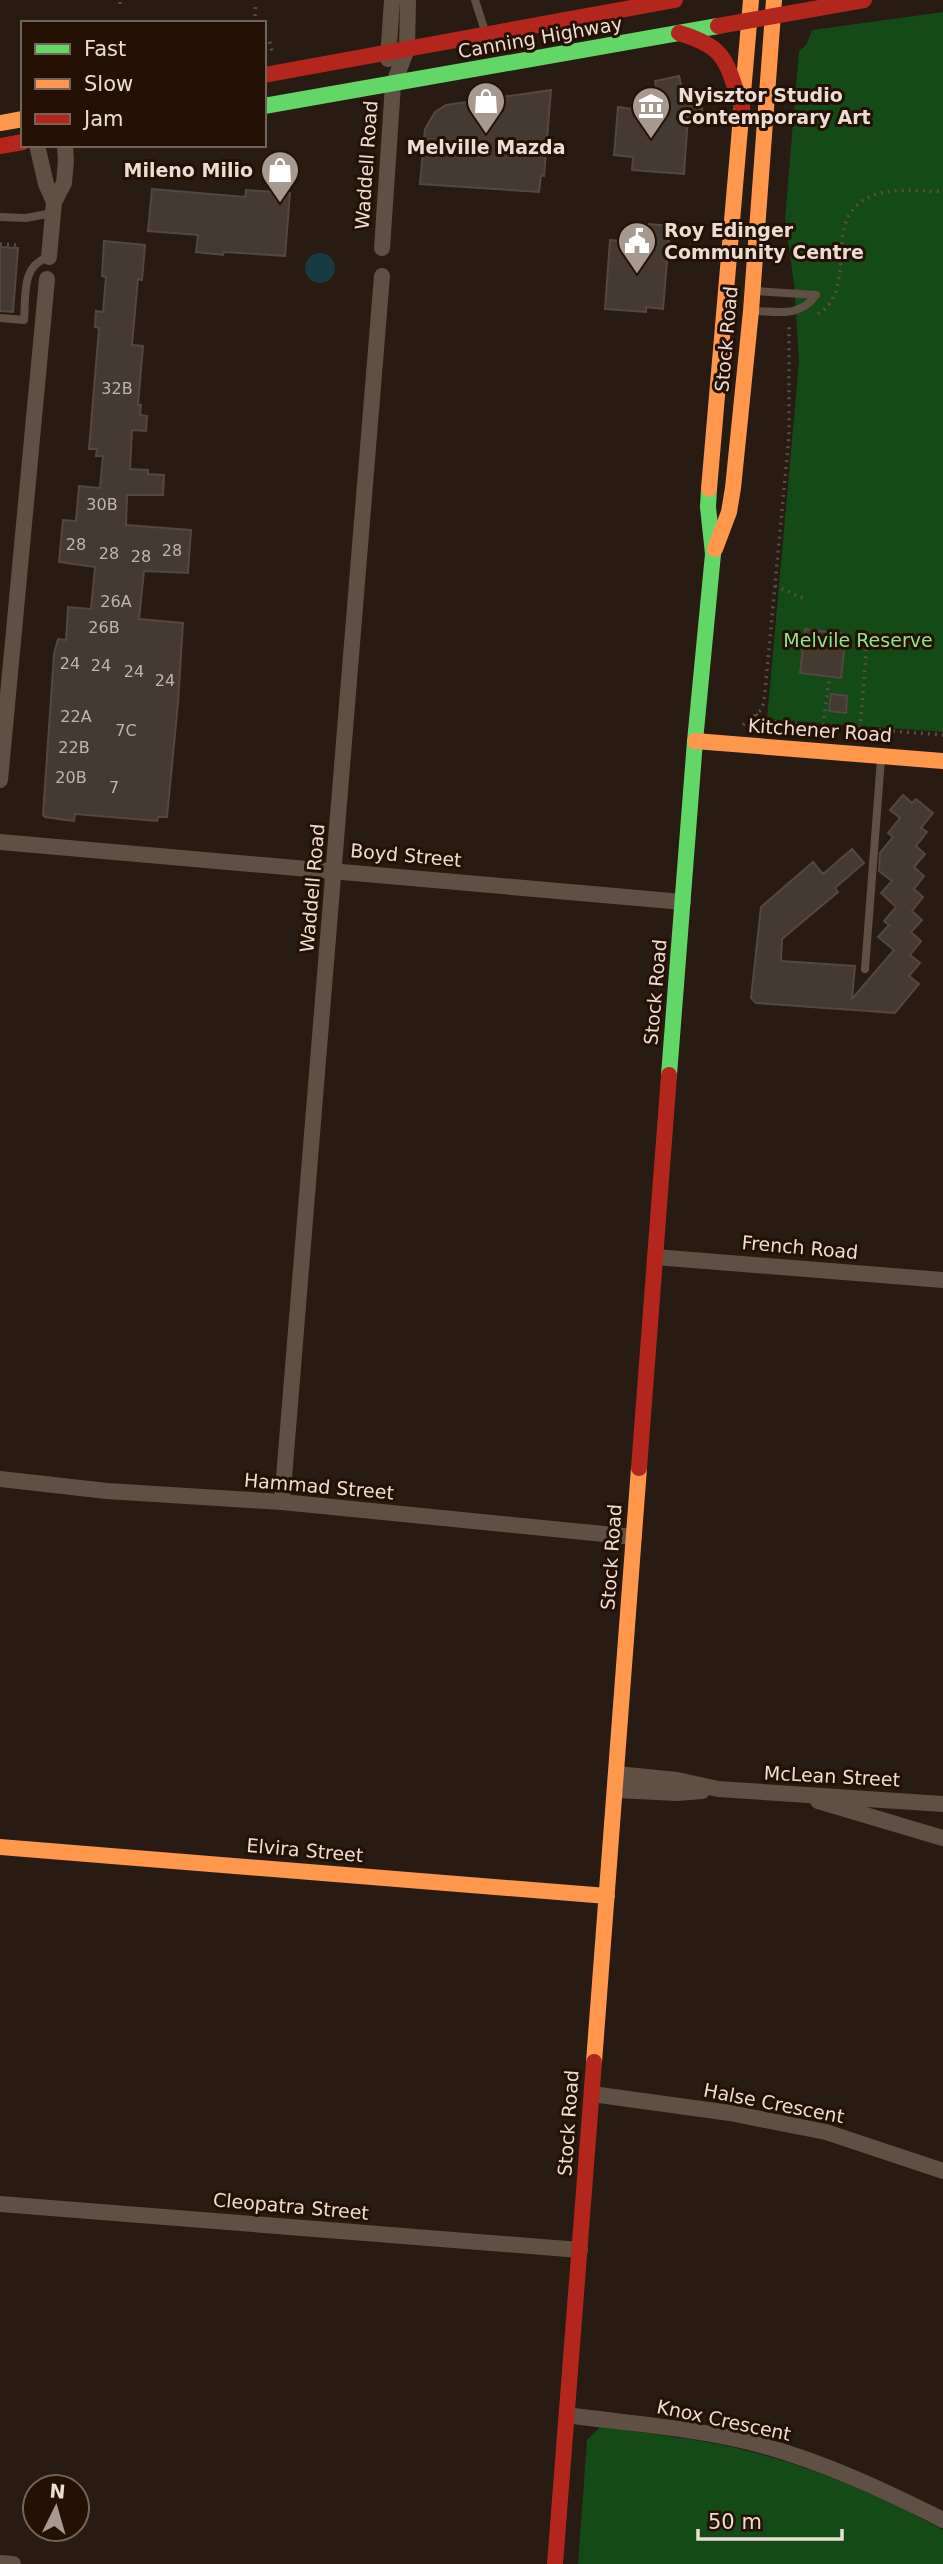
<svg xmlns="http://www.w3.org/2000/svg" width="943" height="2564" viewBox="0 0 943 2564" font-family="'DejaVu Sans',sans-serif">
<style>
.green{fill:#134a15}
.water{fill:#183a43}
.building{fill:#443a32;stroke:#524840;stroke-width:2}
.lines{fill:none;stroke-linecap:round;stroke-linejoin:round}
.path{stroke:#5a4e44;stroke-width:3.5;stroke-dasharray:2 5;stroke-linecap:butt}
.lane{stroke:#5f5043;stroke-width:8}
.street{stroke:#5f5043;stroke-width:16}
.fast{stroke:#63d668;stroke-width:16}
.slow{stroke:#ff974d;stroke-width:16}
.jam{stroke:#b3261e;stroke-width:16}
.labels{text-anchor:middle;stroke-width:6;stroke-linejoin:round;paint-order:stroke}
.number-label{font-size:16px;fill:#c1b4ab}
.street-label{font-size:19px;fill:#ebddd3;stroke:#251103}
.poi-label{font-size:19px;font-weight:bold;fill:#ebddd3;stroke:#251103;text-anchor:start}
.park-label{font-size:19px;fill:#8be58c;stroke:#251103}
</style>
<rect width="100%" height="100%" fill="#271b12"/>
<path class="green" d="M943,12v720l-176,-13 32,-358 -5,-77 -9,-66 14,-167 7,-6 6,-15z
M600,2427c41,5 82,10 123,18 76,16 152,47 220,85v34h-365l9,-124z"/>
<path class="water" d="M305 268a15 15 0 1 1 30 0a15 15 0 1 1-30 0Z"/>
<path class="building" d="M679,76l5,21 15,-3 4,20 -15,3 -4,57 -52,-4 1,-13 -19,-2 4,-48 43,6 -6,-32z
M551,90l-7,86 -3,-1 -2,17 -119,-8 5,-55 10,-17 11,-7z
M152,189l93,8 1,-7 44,3 -5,63 -61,-4 -1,3 -27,-3 2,-17 -50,-4z
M649,224l21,2 -7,83 -17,-2v5l-41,-3 5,-69 37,3z
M104,241l41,4 -3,35 -4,-1 -6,66 11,1 -5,59h3l-1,10 7,1 -1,15 -14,-1 -2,39 18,1v4l16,1 -1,20h-36l-1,30 65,5 -3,43 -44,-2 -5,48 44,4 -5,80 -11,114h-9l-1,4 -82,-7 -1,7 -29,-4 -2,-2 11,-161 4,-15 8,1 2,-33 23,2 4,-42 -36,-5 4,-42 13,1 3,-35 21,2 3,-32h-7l1,-7h-8l10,-121 -4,-1 1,-16 7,1 3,-35 -4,-1z
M0,247l18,1 -5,64 -13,-1z
M805,629l41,5 -5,44 -41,-5z
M831,694l16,2 -1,17 -17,-2z
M903,795l9,8 4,-4 17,14 -12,15 6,4 -11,14 9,8 -11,13 10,9 -10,13 9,8 -11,14 10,9 -11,12 10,9 -11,14 10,8 -11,13 10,8 -24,29 -139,-10 -5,-5 10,-91 52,-45 10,12 29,-25 12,14 -29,25 3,4 -56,47 -1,22 74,5 -3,33 42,-49 -16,-13 11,-12 -5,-4 12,-14 -15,-14 11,-12 -13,-10 1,-18 13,-16 -5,-4 12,-15 -10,-8z"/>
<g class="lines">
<path class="path" d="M120,4v-4
M255,16l1,-14
M264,41l5,-1 3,11
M0,244l16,1
M818,314c14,-9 18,-20 21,-36 3,-17 1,-37 6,-53 13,-42 63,-35 98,-33
M775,586l28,12
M756,714l8,7 179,14
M743,725l18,-15 3,-8 25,-266v-113
M823,725l6,-45
M860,728l7,-85 9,-8"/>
<path class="lane" d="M475,0l9,28
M0,217l26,1 26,-5
M756,291l60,4
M756,311c24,1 44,6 60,-16
M0,318l24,2c2,-25 -3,-55 25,-63
M865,969l16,-210"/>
<path class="street" d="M388,59l4,-59
M37,145l9,39 8,18
M382,248l11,-163 14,-36 1,-49
M49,257l5,-55 10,-19 2,-22 -1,-16
M0,780l47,-501
M0,842l683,60
M655,1257l288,23
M0,1479l107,12 175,11 352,35
M282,1502l100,-1226
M617,1774l60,6 41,9 225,15
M616,1790l61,3 25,-2
M818,1801l125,37
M592,2094l138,19 96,19 117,39
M0,2204l580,46
M567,2415c64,9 131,13 194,30 64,18 123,45 182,75
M0,2563l13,1"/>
<path class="fast" d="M264,106l454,-80
M669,1075l26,-334 18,-187 -5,-47 1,-18"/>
<path class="slow" d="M0,123l23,-4
M709,489l42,-489
M715,549l14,-37 4,-24 18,-177 23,-311
M695,741l248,20
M0,1847l607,49
M594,2062l45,-594"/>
<path class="jam" d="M718,26l146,-26
M679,33c50,15 46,29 63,74
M264,75l411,-75
M0,146l23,-4
M639,1468l30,-393
M555,2564l39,-502"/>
</g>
<defs>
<symbol id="shop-pin" viewBox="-11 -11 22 30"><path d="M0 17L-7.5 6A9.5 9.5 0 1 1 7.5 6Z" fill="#a6998f" stroke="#251103"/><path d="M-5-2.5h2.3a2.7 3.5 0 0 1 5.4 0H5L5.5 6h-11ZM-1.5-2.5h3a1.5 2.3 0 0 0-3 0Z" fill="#fff"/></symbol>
<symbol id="museum-pin" viewBox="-11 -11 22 30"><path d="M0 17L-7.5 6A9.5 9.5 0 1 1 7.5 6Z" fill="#a6998f" stroke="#251103"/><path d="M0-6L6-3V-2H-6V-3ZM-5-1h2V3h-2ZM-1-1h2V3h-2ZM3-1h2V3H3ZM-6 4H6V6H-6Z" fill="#fff"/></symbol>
<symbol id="civic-pin" viewBox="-11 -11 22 30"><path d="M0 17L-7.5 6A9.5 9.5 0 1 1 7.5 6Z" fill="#a6998f" stroke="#251103"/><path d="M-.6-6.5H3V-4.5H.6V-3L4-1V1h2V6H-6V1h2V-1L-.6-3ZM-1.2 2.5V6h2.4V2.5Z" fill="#fff"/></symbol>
</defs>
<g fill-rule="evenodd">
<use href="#shop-pin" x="464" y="79" width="44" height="60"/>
<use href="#museum-pin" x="629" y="84" width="44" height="60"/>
<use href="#shop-pin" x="258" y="148" width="44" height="60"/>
<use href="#civic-pin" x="615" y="219" width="44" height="60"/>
</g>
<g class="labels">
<g class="number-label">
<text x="117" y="394">32B</text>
<text x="102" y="510">30B</text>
<text x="76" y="550">28</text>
<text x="172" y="556">28</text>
<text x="109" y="559">28</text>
<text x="141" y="562">28</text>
<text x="116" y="607">26A</text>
<text x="104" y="633">26B</text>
<text x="70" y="669">24</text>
<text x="101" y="671">24</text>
<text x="134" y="677">24</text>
<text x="165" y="686">24</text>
<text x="76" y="722">22A</text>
<text x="126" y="736">7C</text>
<text x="74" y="753">22B</text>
<text x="71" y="783">20B</text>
<text x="114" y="793">7</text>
</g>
<g class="street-label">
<text transform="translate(540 37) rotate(-10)" y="7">Canning Highway</text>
<text transform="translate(366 165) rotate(-86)" y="7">Waddell Road</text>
<text transform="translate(726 339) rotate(-85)" y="7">Stock Road</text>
<text transform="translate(820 730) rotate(4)" y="7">Kitchener Road</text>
<text transform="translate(406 855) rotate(5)" y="7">Boyd Street</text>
<text transform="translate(312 888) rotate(-85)" y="7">Waddell Road</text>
<text transform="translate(655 992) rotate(-85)" y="7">Stock Road</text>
<text transform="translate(800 1247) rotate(5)" y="7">French Road</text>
<text transform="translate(319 1486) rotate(5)" y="7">Hammad Street</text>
<text transform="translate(611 1557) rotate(-86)" y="7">Stock Road</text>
<text transform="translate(832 1776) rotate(3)" y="7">McLean Street</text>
<text transform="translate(305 1850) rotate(5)" y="7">Elvira Street</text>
<text transform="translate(774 2103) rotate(11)" y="7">Halse Crescent</text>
<text transform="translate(568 2123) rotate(-86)" y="7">Stock Road</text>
<text transform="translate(291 2206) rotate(5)" y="7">Cleopatra Street</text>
<text transform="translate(724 2420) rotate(12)" y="7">Knox Crescent</text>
</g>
<g class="poi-label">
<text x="678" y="102">Nyisztor Studio<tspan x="678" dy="22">Contemporary Art</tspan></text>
<text x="486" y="154" text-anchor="middle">Melville Mazda</text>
<text x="253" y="177" text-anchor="end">Mileno Milio</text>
<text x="664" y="237">Roy Edinger<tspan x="664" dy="22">Community Centre</tspan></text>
</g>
<g class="park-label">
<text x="858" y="647">Melvile Reserve</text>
</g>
</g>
<rect x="21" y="21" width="245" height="126" fill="#251103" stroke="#746356" stroke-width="2"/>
<rect x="35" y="44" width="35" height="10" fill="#63d668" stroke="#746356" stroke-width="2"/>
<text x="84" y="56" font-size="21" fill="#ebddd3">Fast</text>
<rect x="35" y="79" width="35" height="10" fill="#ff974d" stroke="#746356" stroke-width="2"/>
<text x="84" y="91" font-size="21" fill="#ebddd3">Slow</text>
<rect x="35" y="114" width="35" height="10" fill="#b3261e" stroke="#746356" stroke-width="2"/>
<text x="84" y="126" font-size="21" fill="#ebddd3">Jam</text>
<g transform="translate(56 2508) rotate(5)"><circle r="33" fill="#251103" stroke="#746356" stroke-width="2"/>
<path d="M0-5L12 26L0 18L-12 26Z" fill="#a6998f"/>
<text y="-10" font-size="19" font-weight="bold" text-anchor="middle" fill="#ebddd3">N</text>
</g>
<path d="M698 2529v10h144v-10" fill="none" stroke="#ebddd3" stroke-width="3.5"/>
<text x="708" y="2529" font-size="21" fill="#ebddd3" stroke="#251103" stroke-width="5" paint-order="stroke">50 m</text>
</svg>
